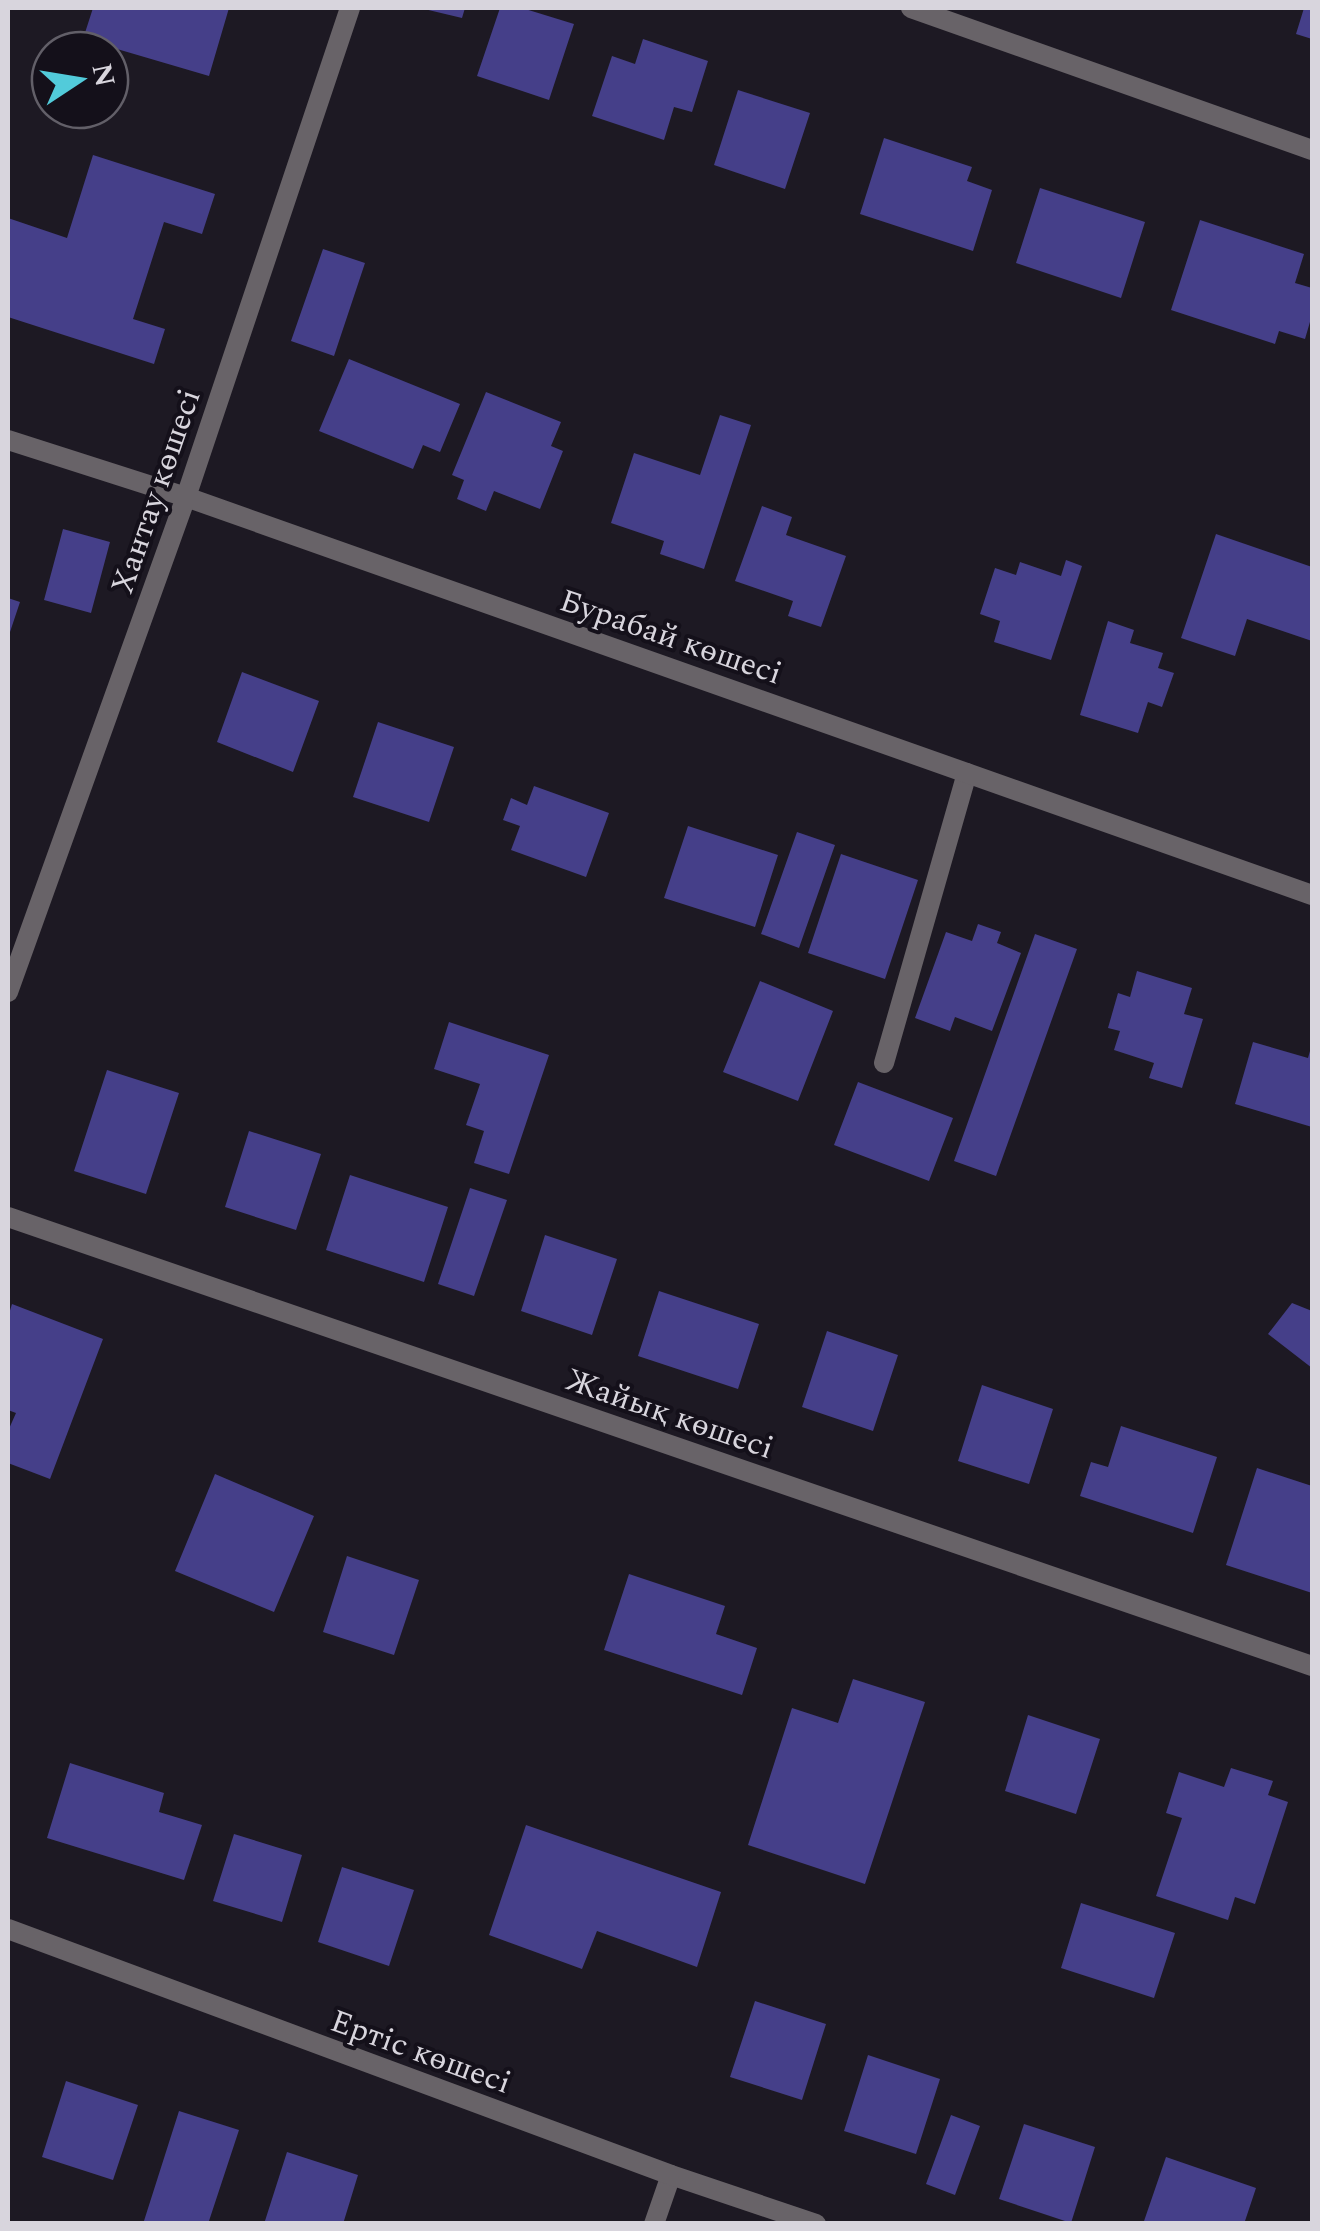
<svg xmlns="http://www.w3.org/2000/svg" width="1320" height="2231" viewBox="0 0 1320 2231" font-family="Spectral,serif">
<style>
.building{fill:#453f89}
.lines{fill:none;stroke-linecap:round;stroke-linejoin:round}
.lane{stroke:#686368;stroke-width:20}
.street{stroke:#686368;stroke-width:20}
.labels{text-anchor:middle;stroke-width:8;stroke-linejoin:round;paint-order:stroke}
.street-label{font-size:32px;fill:#d8d5dd;stroke:#14101a}
</style>
<rect width="100%" height="100%" fill="#1d1923"/>
<path class="building" d="M93,8h136l-20,68 -126,-37z
M420,8h45l-3,10z
M500,8h22l52,16 -25,76 -72,-24z
M1304,8h8v31l-16,-5z
M643,39l65,22 -16,51 -18,-5 -10,33 -72,-24 20,-60 23,8z
M738,90l72,23 -25,76 -71,-24z
M884,138l88,29 -5,14 25,9 -19,61 -113,-37z
M93,155l122,39 -13,40 -38,-12 -31,97 32,10 -11,35 -146,-47v-99l59,20z
M1040,188l105,34 -24,76 -105,-35z
M1200,220l104,34 -9,29 17,5v27l-7,24 -26,-8 -4,13 -104,-34z
M323,249l42,14 -31,93 -43,-15z
M349,359l111,45 -20,48 -17,-7 -10,24 -94,-38z
M486,392l75,30 -10,24 12,5 -23,58 -46,-18 -8,20 -29,-12 7,-19 -12,-5z
M720,415l31,10 -47,144 -44,-15 4,-13 -53,-18 23,-70 66,22z
M762,506l30,11 -6,18 60,21 -25,71 -33,-11 5,-15 -58,-20z
M63,529l47,13 -19,71 -47,-13z
M1216,534l96,33v74l-65,-22 -12,37 -54,-18z
M1066,560l16,6 -31,94 -57,-18 6,-21 -20,-7 15,-46 21,7 4,-13 41,14z
M8,598l12,4 -12,36z
M1108,621l26,9 -4,13 33,10 -5,15 16,5 -12,34 -14,-5 -10,31 -58,-18z
M242,672l77,29 -26,71 -76,-30z
M378,722l76,25 -25,75 -76,-25z
M534,786l75,27 -23,64 -75,-27 9,-24 -17,-6 8,-22 16,7z
M688,826l90,29 -23,72 -91,-29z
M797,832l38,13 -36,103 -38,-14z
M841,854l77,26 -33,99 -77,-26z
M978,924l23,8 -4,11 24,10 -29,78 -37,-14 -5,14 -35,-13 31,-86 26,9z
M1035,934l42,15 -81,227 -42,-15z
M1137,971l55,17 -8,26 19,5 -21,69 -33,-10 5,-15 -40,-13 6,-19 -12,-3 10,-35 12,4z
M760,981l73,30 -35,90 -75,-29z
M449,1022l100,33 -40,119 -35,-11 10,-32 -18,-6 14,-41 -46,-15z
M1253,1042l55,16 4,-14v83l-77,-23z
M107,1070l72,23 -33,101 -72,-23z
M858,1082l95,36 -24,63 -95,-36z
M249,1131l72,23 -25,76 -71,-23z
M350,1175l98,32 -24,75 -98,-32z
M470,1188l37,12 -33,96 -36,-12z
M545,1235l72,24 -25,76 -71,-24z
M659,1291l100,33 -21,65 -100,-33z
M1292,1303l20,8v57l-44,-34z
M12,1304l91,35 -53,140 -42,-16v-32l8,-18 -8,-3v-93z
M827,1331l71,24 -25,76 -71,-24z
M982,1385l71,24 -24,75 -71,-23z
M1121,1426l96,31 -24,76 -113,-37 11,-34 17,5z
M1257,1468l55,18v107l-86,-28z
M215,1474l99,42 -40,96 -99,-41z
M347,1556l72,24 -25,75 -71,-23z
M629,1574l96,32 -9,28 41,14 -15,47 -138,-45z
M853,1679l72,23 -60,182 -117,-39 44,-137 46,15z
M1028,1715l72,24 -24,75 -71,-23z
M70,1763l94,30 -5,19 43,13 -18,55 -137,-42z
M1231,1768l42,13 -5,14 20,7 -33,102 -20,-7 -7,23 -72,-24 26,-78 -16,-5 13,-41 45,15z
M526,1825l195,67 -24,75 -100,-36 -15,38 -93,-34z
M234,1834l68,21 -20,67 -69,-21z
M342,1867l72,23 -25,76 -71,-24z
M1081,1903l94,30 -21,65 -93,-30z
M755,2001l71,23 -24,76 -72,-23z
M868,2055l72,24 -24,75 -72,-23z
M66,2081l72,24 -25,75 -71,-23z
M179,2111l60,19 -31,94h-65z
M951,2115l29,11 -25,69 -29,-11z
M1024,2124l71,23 -24,76 -72,-24z
M287,2152l71,23 -15,49h-79z
M1166,2157l90,31 -12,36h-101z"/>
<g class="lines">
<path class="lane" d="M884,1063l83,-290
M654,2224l17,-49"/>
<path class="street" d="M911,8l401,142
M8,440l178,57 1126,398
M8,992l178,-495 164,-489
M8,1217l1304,449
M8,1929l663,246 145,49"/>
</g>
<g class="labels">
<g class="street-label">
<text transform="translate(155 491) rotate(-71)" y="11">Хантау көшесі</text>
<text transform="translate(671 636) rotate(19)" y="11">Бурабай көшесі</text>
<text transform="translate(670 1413) rotate(19)" y="11">Жайық көшесі</text>
<text transform="translate(421 2051) rotate(20)" y="11">Ертіс көшесі</text>
</g>
</g>
<rect width="1320" height="2231" fill="none" stroke="#d8d5dd" stroke-width="20"/>
<g transform="translate(80 80) rotate(78)"><circle r="48" fill="#14101a" stroke="#625f68" stroke-width="2.5"/>
<path d="M0-8L18 38L0 25L-18 38Z" fill="#52cbda"/>
<text y="-15" font-size="28" font-weight="bold" text-anchor="middle" fill="#d8d5dd">N</text>
</g>
</svg>
